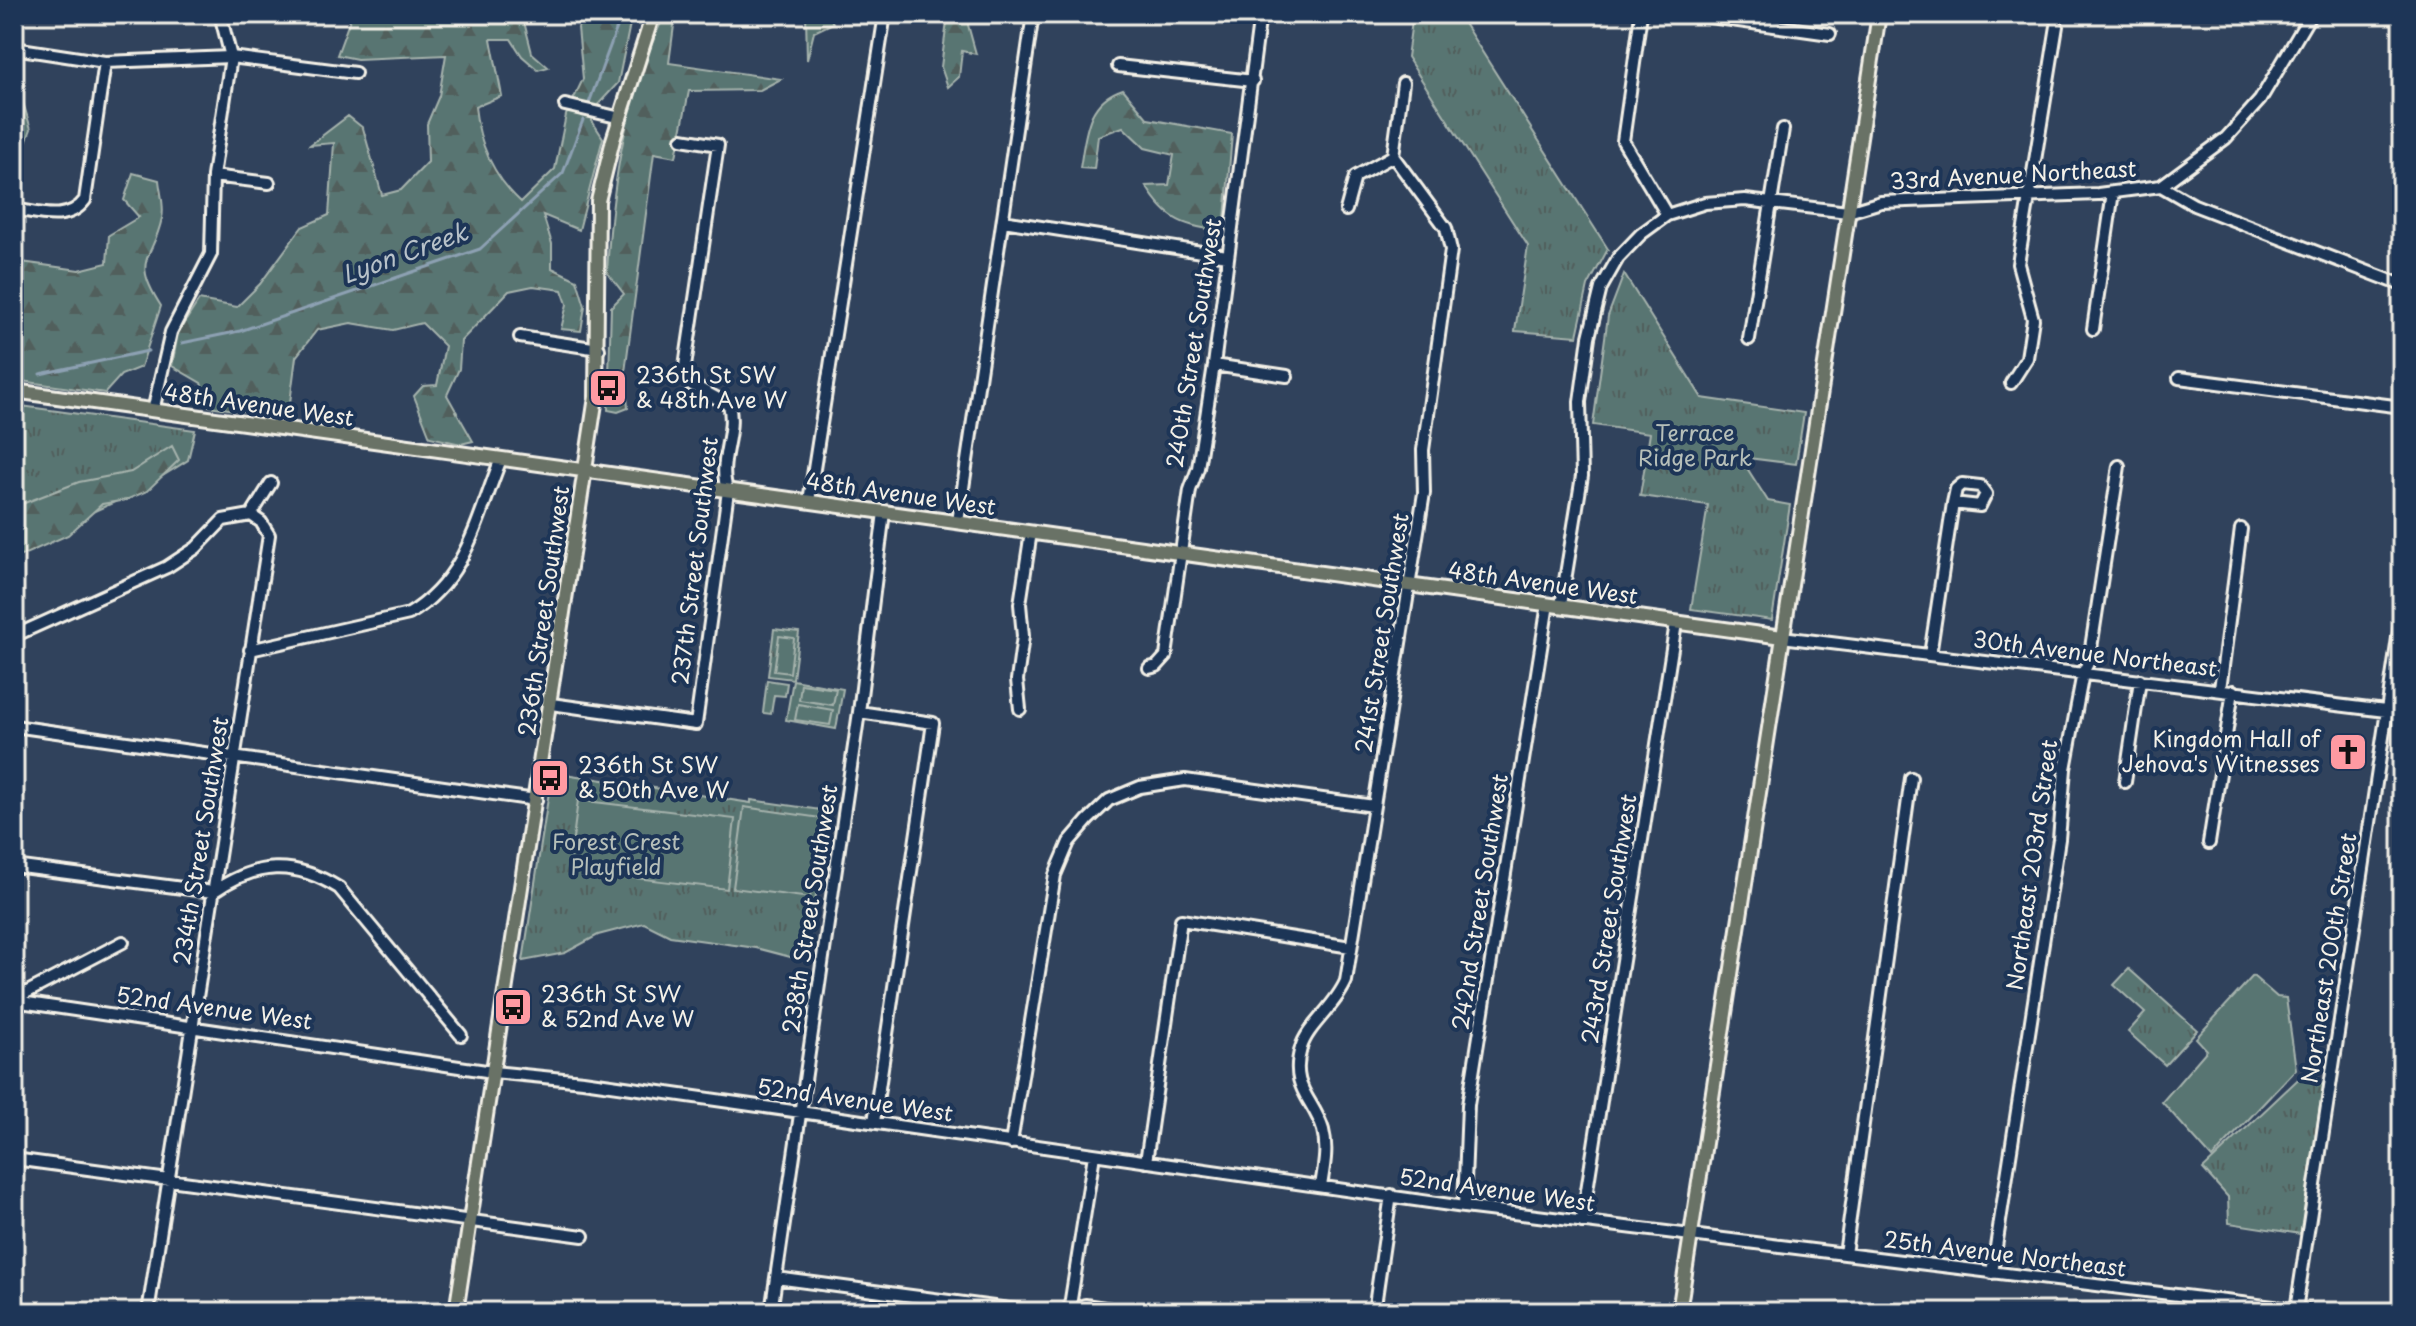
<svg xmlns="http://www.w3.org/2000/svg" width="2416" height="1326" viewBox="0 0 2416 1326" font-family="'Playpen Sans',sans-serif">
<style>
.grass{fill:url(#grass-tufts);stroke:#a6b3ad;stroke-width:2}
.forest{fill:url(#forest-firs);stroke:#a6b3ad;stroke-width:2}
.pitch{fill:#597572;stroke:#a6b3ad;stroke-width:2}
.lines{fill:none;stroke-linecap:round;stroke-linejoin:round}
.stream{stroke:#8da1b3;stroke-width:3}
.minor-casing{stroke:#f4f1e8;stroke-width:16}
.major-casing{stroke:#f4f1e8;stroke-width:18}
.minor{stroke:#1d3557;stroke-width:10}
.major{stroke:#697266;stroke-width:12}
.labels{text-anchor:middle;stroke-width:8;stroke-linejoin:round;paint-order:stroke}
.street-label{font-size:22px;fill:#f4f1e8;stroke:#1d3557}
.poi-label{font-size:22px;fill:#f4f1e8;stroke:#1d3557;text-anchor:start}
.park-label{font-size:22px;fill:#b6bfb9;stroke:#1d3557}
.water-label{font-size:24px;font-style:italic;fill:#b8c2c9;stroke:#1d3557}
</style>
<defs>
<pattern id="grass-tufts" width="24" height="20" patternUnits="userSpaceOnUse" patternTransform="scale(2)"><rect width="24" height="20" fill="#597572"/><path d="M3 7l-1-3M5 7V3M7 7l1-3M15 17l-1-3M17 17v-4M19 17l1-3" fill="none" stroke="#515e5c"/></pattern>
<pattern id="forest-firs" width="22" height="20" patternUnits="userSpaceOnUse" patternTransform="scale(2)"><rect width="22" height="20" fill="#597572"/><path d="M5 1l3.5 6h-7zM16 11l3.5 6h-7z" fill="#515e5c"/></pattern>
</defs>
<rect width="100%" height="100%" fill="#30425c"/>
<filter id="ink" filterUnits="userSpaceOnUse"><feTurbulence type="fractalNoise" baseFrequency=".0125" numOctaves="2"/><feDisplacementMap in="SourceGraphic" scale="16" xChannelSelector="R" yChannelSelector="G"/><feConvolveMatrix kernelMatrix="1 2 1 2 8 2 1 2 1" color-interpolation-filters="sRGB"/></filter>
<g filter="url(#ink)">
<path class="grass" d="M1413,14h45l150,235 -20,37 -11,50 -62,-5 13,-85 -121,-189z
M1624,274l78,124 102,15 -8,51 -56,-7 28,44 22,4 -18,115 -81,-11 17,-104 -68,-9 10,-63 -57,-8 15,-109z
M14,405l181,25 -7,30 -53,33 -121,54z
M774,629l25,3 -6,47 -25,-3z
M793,680l50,9 -7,40 -50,-9z
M552,772l199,31v-3l77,11 -20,140 -14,7 -38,-10 -86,-12 -26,-13 -46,12 -33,18 -42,8z
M2129,969l68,61 -32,35 -37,-33 17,-19 -31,-28z
M2312,1066l11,20 -22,148 -72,-11 -1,-26 -25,-28z"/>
<path class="forest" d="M352,14h170l10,39 16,14 -10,3 -16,-14 -11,-17h-20l11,57 -27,11c4,37 19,70 46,95l34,-33 11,-54 17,-36 -5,-51 5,-14h49l-14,69 -23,25 -3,13 11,17 -24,92 -36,-15 9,29v24l25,12 8,26 -4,25 -20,-2 6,-25 -5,-14 -29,-4 -24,5 -48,50 -2,28 -12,26 26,46 -12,3 -31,-7 -16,-41 9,-10 14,-1 8,-39 -23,-23 -29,7 -42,-7 -34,7 -21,27 -8,61 -79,-12 -8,-23 -29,-17 6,-33 21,-33 38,7 23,-23 42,-57 27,-12 5,-72 -24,2 38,-29 15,12 19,67 19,-5 27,-28 -1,-38 12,-28 7,-41 -89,4 -20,-4z
M665,14l10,4 -6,45 112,16 -21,11 -71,1 -13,66 -22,-4 -29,219 3,36 -10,4 -10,-2 3,-103 13,-13 -17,-22c5,-89 19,-177 58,-258z
M806,14h22l5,9 -19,9 -7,28z
M948,14h22l-2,11 8,29 -14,-3 -3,26 -11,10 -7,-20z
M14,86h4l13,43 -12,31 -5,-3z
M1123,89l25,30 84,15 -8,97c-40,-5 -56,-9 -78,-45l23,-1 5,-30 -29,-7 -22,-21 -25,9 -4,33 -14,-1c6,-34 6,-67 43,-79z
M133,173l26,7c1,12 6,27 3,38 -9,43 -32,40 -1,88l-20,61 -20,8 -16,18 -91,-13v-119l65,9 28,-7 2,-28 30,-18 -15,-17z
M172,446l7,14 -32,31 -21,9 -24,4 -34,31 -54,24v-52l65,-25 52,-10z"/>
<path class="pitch" d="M779,636l15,2 -4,35 -16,-2z
M767,680l20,3 -2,13 -11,-1 -3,19 -8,-1z
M801,684l35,5 -3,16 -34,-5z
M798,704l35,6 -3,15 -35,-5z
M578,800l157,19 -8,70 -158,-19z
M744,807l77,11 -11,80 -77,-10z
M2253,976l24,21 9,1 10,71 -84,89 -50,-56 45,-52 -11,-12z"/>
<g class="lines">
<path class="stream" d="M589,103l33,-89
M182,343l58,-12 240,-82 83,-76 20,-53
M40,374l108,-23"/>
<defs>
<path id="minor" d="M698,14h5
M1641,14l-18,127 44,74
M1689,14l141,20
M14,48l91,14 126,-5 124,16
M1118,66l135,15
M565,105l56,13
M213,176l56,7
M2161,186l65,-48 34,-38 51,-86
M14,209c26,4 54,14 71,-9l20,-138
M1346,210l9,-33 38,-21
M1003,221l224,35
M2093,329l20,-137
M520,337l79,12
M1749,339l34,-210
M1214,365l73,11
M2179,378l223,29
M2011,383l16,-25 6,-39 -15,-55 39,-238
M153,411l18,-79 40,-78 2,-78 18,-119 -11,-43
M809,501l76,-487
M251,515l20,-32
M958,522l75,-508
M1561,605l21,-129 -2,-74 9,-65 12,-49 17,-30 23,-24 26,-19 38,-12 40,-3 103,12 33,-10 217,-8 63,-8 33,19 208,80
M14,636l153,-69 29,-19 27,-28 28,-5
M1782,637l620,76
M250,650l159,-36c58,-35 68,-96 92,-155
M1930,655l23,-152 3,-14 6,-5 18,2 6,8 -6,12 -27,-3
M1149,668l8,-2 9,-10 24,-166 8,-22 16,-103 46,-351
M2220,689l21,-160
M551,704l145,20 32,-233c-12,-27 9,-58 1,-86l-42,-23 -3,-9 34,-228 -36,-6
M1020,709l-3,-29 6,-44 -3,-32 11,-72
M859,712l74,11 -59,399
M14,726l522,74
M2125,782l15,-102
M2209,843l24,-152
M14,866l199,26c43,-30 81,-32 126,-4l122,147
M14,999l109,-57
M14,1001l479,71 90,9 881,126 851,105
M1011,1143l44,-268 14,-33 19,-22 21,-20 31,-13 45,-7 189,26
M14,1159l569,77
M1146,1162l35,-242 170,27
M1321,1186c3,-19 7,-37 2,-56 -9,-31 -34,-42 -22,-82 6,-22 34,-41 45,-67l78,-488 -1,-43 28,-200 -5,-22 -53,-72 10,-73
M1464,1207l4,-102 80,-501
M1582,1222l94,-599
M1845,1254l66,-476
M1992,1273l67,-434 6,-70 18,-96 6,-12 30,-195
M776,1278l257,34
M2296,1310l106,-698
M14,1312h2
M148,1312l121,-777 -8,-13 -10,-7
M771,1312l88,-600 25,-200
M1066,1312l19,-7 46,7
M1069,1312l25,-157
M1374,1312l17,-117"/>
<path id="major" d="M14,391l1768,246
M456,1312l140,-915 2,-196 15,-61 40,-126
M1679,1312l200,-1298"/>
</defs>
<use href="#minor" class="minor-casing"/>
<use href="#major" class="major-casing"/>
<use href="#minor" class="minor"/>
<use href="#major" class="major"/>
</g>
</g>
<defs>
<symbol id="bus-square" viewBox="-11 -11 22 22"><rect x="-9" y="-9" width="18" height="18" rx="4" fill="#ff9aa2" stroke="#1d3557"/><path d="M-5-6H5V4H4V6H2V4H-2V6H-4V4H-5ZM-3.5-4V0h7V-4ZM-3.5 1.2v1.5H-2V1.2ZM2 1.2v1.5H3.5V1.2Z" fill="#111"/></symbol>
<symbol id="church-square" viewBox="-11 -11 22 22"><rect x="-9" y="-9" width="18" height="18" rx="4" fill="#ff9aa2" stroke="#1d3557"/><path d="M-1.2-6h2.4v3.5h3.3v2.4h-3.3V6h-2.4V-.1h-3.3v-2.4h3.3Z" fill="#111"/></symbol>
</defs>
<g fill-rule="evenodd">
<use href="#bus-square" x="586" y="366" width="44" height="44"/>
<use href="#church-square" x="2326" y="730" width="44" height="44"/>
<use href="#bus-square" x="528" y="756" width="44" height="44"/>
<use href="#bus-square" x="491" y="985" width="44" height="44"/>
</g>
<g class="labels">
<g class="street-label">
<text transform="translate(2013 175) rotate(-3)" y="8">33rd Avenue Northeast</text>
<text transform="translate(1194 343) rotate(-81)" y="8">240th Street Southwest</text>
<text transform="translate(259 405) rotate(8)" y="8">48th Avenue West</text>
<text transform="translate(901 494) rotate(8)" y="8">48th Avenue West</text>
<text transform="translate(695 561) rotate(-83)" y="8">237th Street Southwest</text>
<text transform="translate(1543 583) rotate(8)" y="8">48th Avenue West</text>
<text transform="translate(544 611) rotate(-82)" y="8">236th Street Southwest</text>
<text transform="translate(1382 633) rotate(-81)" y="8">241st Street Southwest</text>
<text transform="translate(2095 654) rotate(7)" y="8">30th Avenue Northeast</text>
<text transform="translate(201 841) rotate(-81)" y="8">234th Street Southwest</text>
<text transform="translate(2032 865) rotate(-82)" y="8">Northeast 203rd Street</text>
<text transform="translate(1480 902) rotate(-81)" y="8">242nd Street Southwest</text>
<text transform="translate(810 909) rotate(-81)" y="8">238th Street Southwest</text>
<text transform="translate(1609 919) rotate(-81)" y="8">243rd Street Southwest</text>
<text transform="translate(2329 958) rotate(-81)" y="8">Northeast 200th Street</text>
<text transform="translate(214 1008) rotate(8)" y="8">52nd Avenue West</text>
<text transform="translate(855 1100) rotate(8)" y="8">52nd Avenue West</text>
<text transform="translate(1497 1190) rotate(8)" y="8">52nd Avenue West</text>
<text transform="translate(2005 1254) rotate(7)" y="8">25th Avenue Northeast</text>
</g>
<g class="poi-label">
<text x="636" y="383">236th St SW<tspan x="636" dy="25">&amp; 48th Ave W</tspan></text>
<text x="2320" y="747" text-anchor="end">Kingdom Hall of<tspan x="2320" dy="25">Jehova's Witnesses</tspan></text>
<text x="578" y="773">236th St SW<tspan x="578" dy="25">&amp; 50th Ave W</tspan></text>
<text x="541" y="1002">236th St SW<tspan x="541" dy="25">&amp; 52nd Ave W</tspan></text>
</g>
<g class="park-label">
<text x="1695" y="441">Terrace<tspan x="1695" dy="25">Ridge Park</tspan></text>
<text x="616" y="850">Forest Crest<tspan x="616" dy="25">Playfield</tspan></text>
</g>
<g class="water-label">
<text transform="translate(405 254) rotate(-20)" y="8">Lyon Creek</text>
</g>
</g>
<rect width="2416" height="1326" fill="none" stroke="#1d3557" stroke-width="48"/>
<rect x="24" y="24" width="2368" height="1278" fill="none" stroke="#f4f1e8" stroke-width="3" filter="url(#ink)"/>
</svg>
